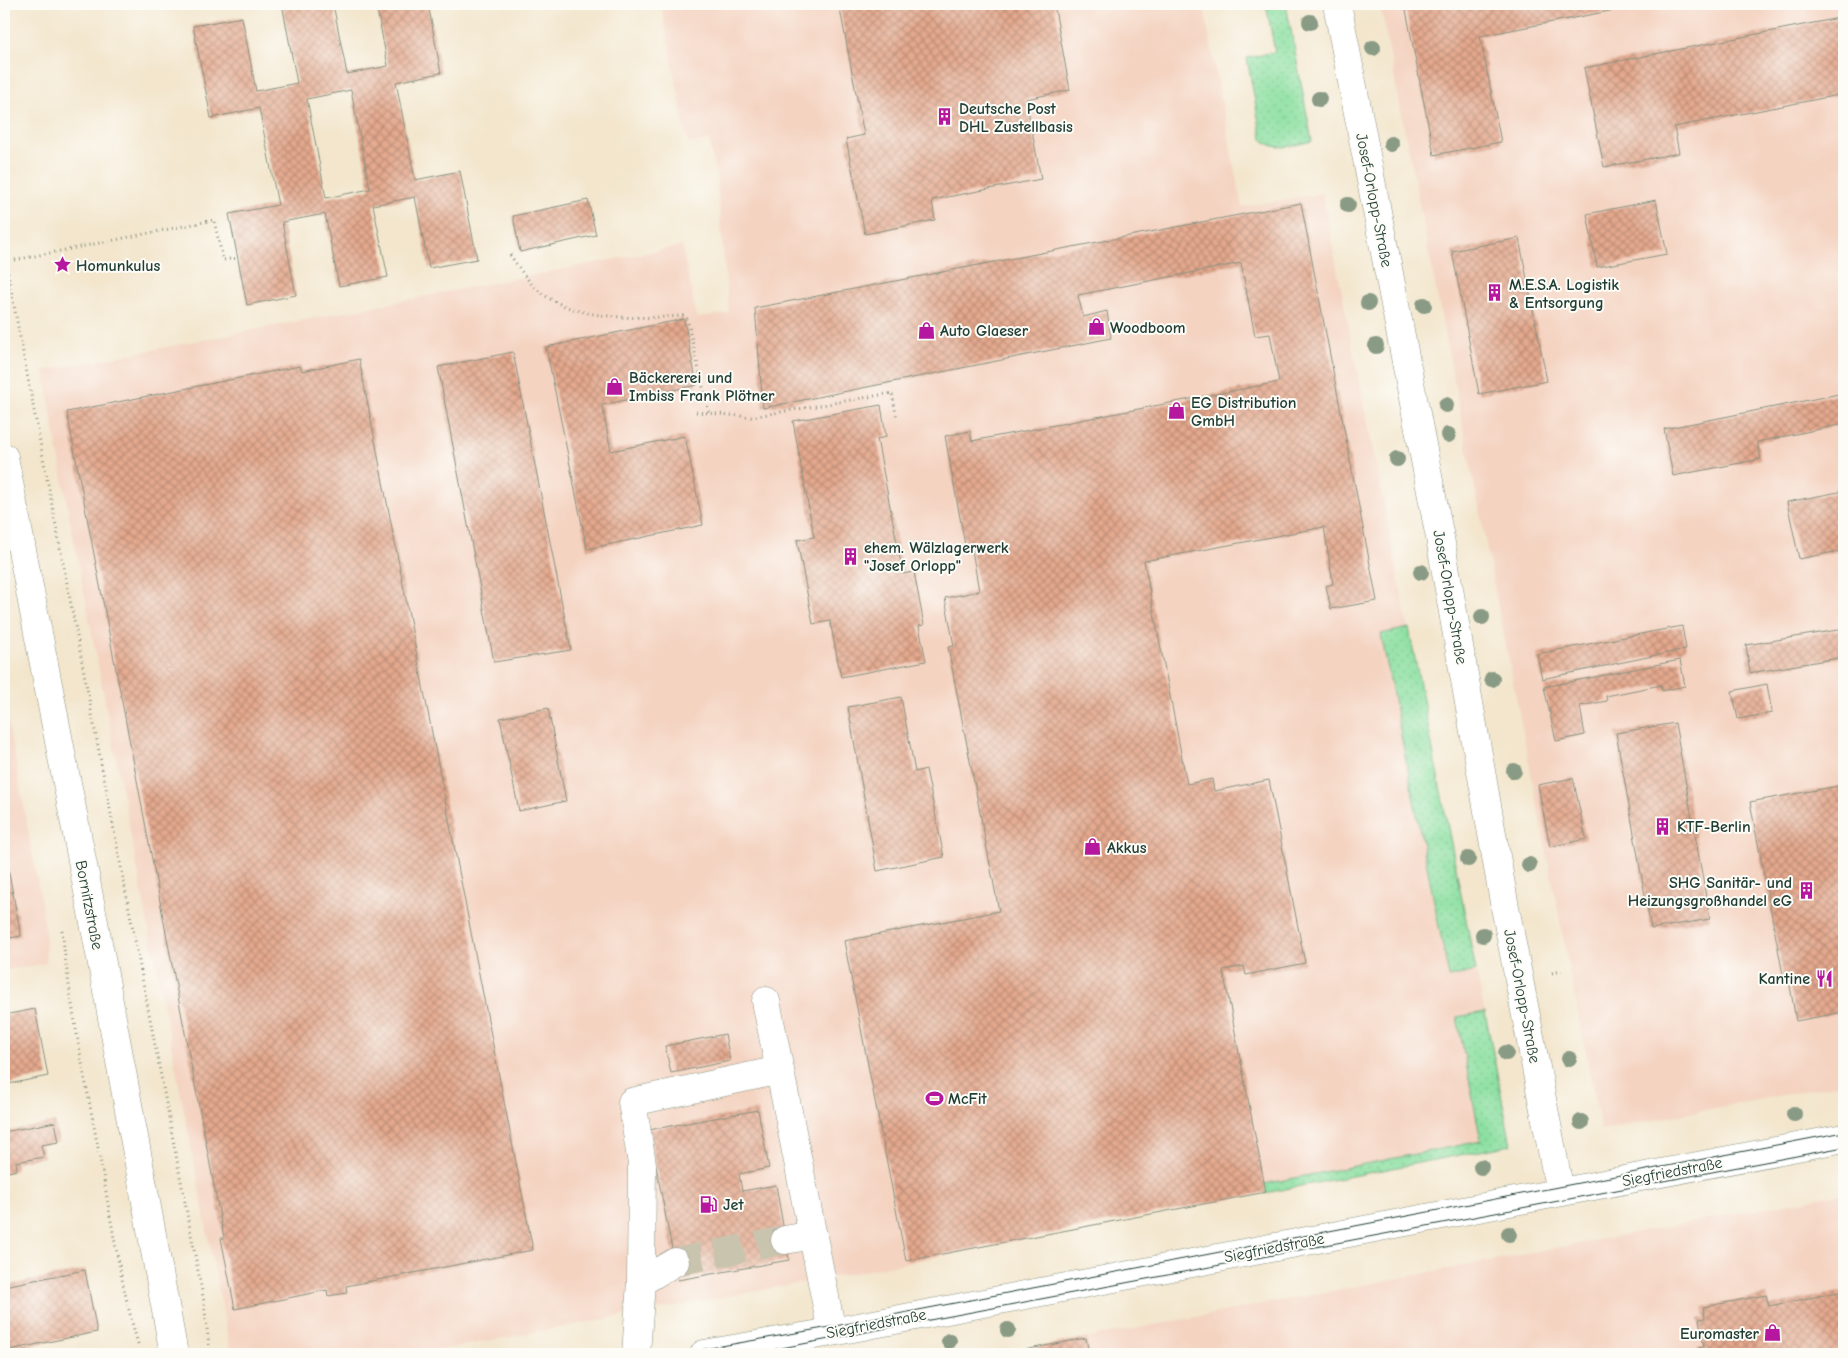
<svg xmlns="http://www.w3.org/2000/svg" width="1848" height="1358" viewBox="0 0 1848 1358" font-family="'Comic Neue',sans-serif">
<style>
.built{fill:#f4d3c1}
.grass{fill:url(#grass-dots);stroke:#568e6b}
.building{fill:url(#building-cross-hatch);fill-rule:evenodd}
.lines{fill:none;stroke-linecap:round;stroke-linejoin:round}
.minor-tunnel{stroke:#c9c4ae;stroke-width:28;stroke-dasharray:28 14;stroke-linecap:butt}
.minor-casing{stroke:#899280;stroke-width:29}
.path{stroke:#899280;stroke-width:3;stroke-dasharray:1 4;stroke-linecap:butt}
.minor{stroke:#fff;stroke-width:28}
.tram{stroke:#1f3d34;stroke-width:1}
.tree{fill:#8a9b85}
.labels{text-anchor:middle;stroke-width:4;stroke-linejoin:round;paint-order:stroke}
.poi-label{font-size:16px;font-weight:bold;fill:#1f3d34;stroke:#fdfcf7;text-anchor:start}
.street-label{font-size:16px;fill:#1f3d34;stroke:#fdfcf7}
</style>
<defs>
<pattern id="grass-dots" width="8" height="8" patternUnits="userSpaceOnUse" patternTransform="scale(1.25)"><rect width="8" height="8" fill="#8de0a2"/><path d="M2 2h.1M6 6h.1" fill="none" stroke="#79c18c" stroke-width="1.8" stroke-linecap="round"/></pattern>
<pattern id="building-cross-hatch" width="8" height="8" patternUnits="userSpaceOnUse" patternTransform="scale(1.25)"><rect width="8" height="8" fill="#e5a98e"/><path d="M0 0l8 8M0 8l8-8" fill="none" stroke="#b98b75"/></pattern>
</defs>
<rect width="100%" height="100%" fill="#fdfcf7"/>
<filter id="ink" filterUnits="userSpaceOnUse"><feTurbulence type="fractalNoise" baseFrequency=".02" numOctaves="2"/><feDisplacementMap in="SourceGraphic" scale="10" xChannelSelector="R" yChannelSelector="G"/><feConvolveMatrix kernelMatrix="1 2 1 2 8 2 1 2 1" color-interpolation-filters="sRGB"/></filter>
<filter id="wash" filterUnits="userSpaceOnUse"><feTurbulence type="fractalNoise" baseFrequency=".0096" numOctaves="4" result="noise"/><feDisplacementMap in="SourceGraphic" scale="20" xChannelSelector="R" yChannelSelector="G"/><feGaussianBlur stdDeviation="1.12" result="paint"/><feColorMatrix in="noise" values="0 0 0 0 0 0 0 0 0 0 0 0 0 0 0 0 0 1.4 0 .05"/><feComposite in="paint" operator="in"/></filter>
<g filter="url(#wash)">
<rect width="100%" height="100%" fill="#f3e6cd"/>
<path class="built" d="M661,4h542l39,203 80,-14 189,952 -699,136 -395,73h-186l-161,-834 -26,-149 638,-125 15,72 32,-5 -12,-129 -8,-43 -21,3z
M1380,4h464v1079l-243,47z
M4,699l35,191 6,40 1,33 -42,8z
M1844,1193v161h-841l83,-16z"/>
<path class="grass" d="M1266,4h20l26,137c-16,4 -37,12 -50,-2l-15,-81 28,-6z
M1409,628l67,343 -27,6 -68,-343z
M1485,1012l26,133 -246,48 -1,-9 217,-43 -24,-124z"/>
<g id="blocks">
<path class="building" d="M312,4h21l14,70 41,-8 -12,-62h52l13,69 -45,9 19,98 45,-9 17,88 -48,9 -14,-71 -42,8 15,72 -49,9 -14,-72 -43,8 14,73 -49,10 -18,-91 49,-9 -19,-97 -48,10 -18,-92 49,-9 14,74 41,-8 -14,-74zM351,90l19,99 -44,9 -19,-99z
M839,4h215l16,86 -44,9 15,80 -109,21 3,20 -70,14 -19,-95 18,-4z
M1439,4h202v1l-161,31 21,106 -67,13 -28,-145z
M1844,17v77l-170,33 5,26 -75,14 -20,-99z
M588,200l8,35 -76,17 -7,-36z
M1656,200l11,54 -70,13 -10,-53z
M1301,203l76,398 -46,8 -5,-23 7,-2 -9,-57 -180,34 43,223 25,-5 2,12 55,-11 19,96 17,87 -59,12 -2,-9 -21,4 43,222 -360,69 -62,-320 155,-30 -51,-264 6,-1 -9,-48 34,-7 -8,-47 -6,1 -20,-109 25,-5 2,10 307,-59 -9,-48 -15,2 -14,-73 -163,32 5,22 24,-6 4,27 -348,70 -8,-100z
M1519,238l28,143 -68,13 -27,-143z
M684,319l13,66 -95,20 9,46 74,-15 18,89 -116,24 -41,-202z
M513,352l58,298 -77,12 -56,-295z
M359,359l174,891 -187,36 1,7 -19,3 -1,-6 -92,19 -14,-71h3l-157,-826 233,-46 2,5z
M1844,393v31l-87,18 4,17 -88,17 -9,-47z
M881,405l5,32 -9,2 26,135 11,-2 10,53 -5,1 7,35 -85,16 -11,-56 -17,3 -16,-84 17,-3 -21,-116z
M1844,491v59l-45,9 -12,-57z
M1682,626l4,23 -144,30 -5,-25z
M1844,629v28l-94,16 -4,-28z
M1680,660l5,26 -23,5 -1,-6 -55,11 1,5 -27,5 5,29 -29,6 -12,-54z
M1767,684l5,29 -34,6 -6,-28z
M901,697l14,75 11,-3 18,88 -67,14 -29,-164z
M548,708l18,93 -47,10 -19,-93z
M1675,723l35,196 -59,10 -35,-196z
M1573,778l13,61 -36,8 -12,-62z
M1844,785v227l-48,9 -7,-41h-5l-34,-178z
M4,847l17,89 -17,3z
M35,1009l13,67 -44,9v-70z
M725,1034l5,27 -59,12 -6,-27z
M758,1110l11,58 -30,6 3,17 34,-6 13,75 -111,20 -29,-150z
M55,1122l4,20 -18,3 3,12 -28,5 1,8 -13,3v-41z
M85,1270l12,62 -93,19v-65z
M1844,1291v63h-145l-1,-6 6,-1 -5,-28 6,-1 -2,-11 63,-12 3,11z
M1086,1338l3,16h-81v-1z
M1467,1350l1,4h-17v-1z"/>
</g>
</g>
<g filter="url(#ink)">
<use href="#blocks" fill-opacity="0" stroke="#899280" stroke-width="1"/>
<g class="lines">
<path class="minor-tunnel" d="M675,1262l110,-22"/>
<defs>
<path id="minor" d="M1337,4l103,534 64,364 56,290
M4,457l99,512 71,385
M766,1001l66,331
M785,1240l28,-5
M641,1282l1,-118 -10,-62 148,-32
M636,1354l5,-72 34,-20
M704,1354l128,-22 1012,-194"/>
</defs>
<use href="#minor" class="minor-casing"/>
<path class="path" d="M4,253l200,1049 6,52
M510,255c9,12 17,26 29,36 36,30 98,28 144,25l4,3 22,94
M15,260l199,-40 9,40 15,-2
M696,412l55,5 141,-24 5,26
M62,930c8,75 23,149 37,223 12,64 21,131 40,194
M1552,973l10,-2"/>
<use href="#minor" class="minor"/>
<path class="tram" d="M676,1354l154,-27 1014,-195
M750,1354l1094,-207"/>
</g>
<g class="tree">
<circle cx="1310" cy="22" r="8"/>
<circle cx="1373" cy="48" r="8"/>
<circle cx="1319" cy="99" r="8"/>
<circle cx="1391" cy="144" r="8"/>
<circle cx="1348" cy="205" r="8"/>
<circle cx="1368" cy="303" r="8"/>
<circle cx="1424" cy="305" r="8"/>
<circle cx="1376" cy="346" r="8"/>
<circle cx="1446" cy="405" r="8"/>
<circle cx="1448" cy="435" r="8"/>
<circle cx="1397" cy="459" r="8"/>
<circle cx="1421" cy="572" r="8"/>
<circle cx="1482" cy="617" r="8"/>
<circle cx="1492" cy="679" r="8"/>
<circle cx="1514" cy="771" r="8"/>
<circle cx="1468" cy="859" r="8"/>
<circle cx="1529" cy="865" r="8"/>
<circle cx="1483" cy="935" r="8"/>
<circle cx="1506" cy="1053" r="8"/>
<circle cx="1569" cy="1059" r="8"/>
<circle cx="1794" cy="1114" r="8"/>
<circle cx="1581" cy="1122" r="8"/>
<circle cx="1481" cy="1167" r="8"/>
<circle cx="1509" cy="1234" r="8"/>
<circle cx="1008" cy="1330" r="8"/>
<circle cx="949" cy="1341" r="8"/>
</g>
</g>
<defs>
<symbol id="building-bare" viewBox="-9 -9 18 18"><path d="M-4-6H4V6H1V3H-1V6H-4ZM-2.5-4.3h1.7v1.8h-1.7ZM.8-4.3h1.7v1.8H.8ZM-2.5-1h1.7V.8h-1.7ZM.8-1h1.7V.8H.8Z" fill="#b5179e" stroke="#fdfcf7" stroke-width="2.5" paint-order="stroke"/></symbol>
<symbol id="sight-bare" viewBox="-9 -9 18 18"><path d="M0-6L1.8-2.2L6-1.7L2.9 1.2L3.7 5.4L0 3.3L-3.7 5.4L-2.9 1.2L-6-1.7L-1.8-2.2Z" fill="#b5179e" stroke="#fdfcf7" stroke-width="2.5" paint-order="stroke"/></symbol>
<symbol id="shop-bare" viewBox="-9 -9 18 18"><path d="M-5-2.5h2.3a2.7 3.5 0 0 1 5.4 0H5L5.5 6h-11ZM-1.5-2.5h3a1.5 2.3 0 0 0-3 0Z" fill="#b5179e" stroke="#fdfcf7" stroke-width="2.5" paint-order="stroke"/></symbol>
<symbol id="restaurant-bare" viewBox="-9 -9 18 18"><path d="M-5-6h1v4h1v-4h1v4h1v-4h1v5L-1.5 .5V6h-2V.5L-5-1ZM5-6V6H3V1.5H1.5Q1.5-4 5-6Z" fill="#b5179e" stroke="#fdfcf7" stroke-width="2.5" paint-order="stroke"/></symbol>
<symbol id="stadium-bare" viewBox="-9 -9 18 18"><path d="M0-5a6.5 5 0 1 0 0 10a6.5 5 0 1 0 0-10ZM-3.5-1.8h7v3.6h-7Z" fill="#b5179e" stroke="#fdfcf7" stroke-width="2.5" paint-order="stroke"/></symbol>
<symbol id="fuel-bare" viewBox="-9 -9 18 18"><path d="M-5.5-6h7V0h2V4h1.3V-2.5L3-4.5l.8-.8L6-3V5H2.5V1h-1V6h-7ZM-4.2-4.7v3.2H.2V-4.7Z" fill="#b5179e" stroke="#fdfcf7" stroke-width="2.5" paint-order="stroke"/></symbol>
</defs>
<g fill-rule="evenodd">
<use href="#building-bare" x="932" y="104" width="25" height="25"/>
<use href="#sight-bare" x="50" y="252" width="25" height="25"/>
<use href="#building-bare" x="1482" y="280" width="25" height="25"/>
<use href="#shop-bare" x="1084" y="314" width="25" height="25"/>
<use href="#shop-bare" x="914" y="318" width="25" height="25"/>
<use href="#shop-bare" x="602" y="374" width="25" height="25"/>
<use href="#shop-bare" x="1164" y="398" width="25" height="25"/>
<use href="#building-bare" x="838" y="544" width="25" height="25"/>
<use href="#building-bare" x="1650" y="814" width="25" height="25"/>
<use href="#shop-bare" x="1080" y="834" width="25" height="25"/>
<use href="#building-bare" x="1794" y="878" width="25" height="25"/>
<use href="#restaurant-bare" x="1812" y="966" width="25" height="25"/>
<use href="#stadium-bare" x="922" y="1086" width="25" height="25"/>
<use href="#fuel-bare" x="696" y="1192" width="25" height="25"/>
<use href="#shop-bare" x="1760" y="1320" width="25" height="25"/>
</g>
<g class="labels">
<g class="poi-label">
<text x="959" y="114">Deutsche Post<tspan x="959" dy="18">DHL Zustellbasis</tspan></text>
<text x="76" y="271">Homunkulus</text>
<text x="1509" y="290">M.E.S.A. Logistik<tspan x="1509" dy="18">&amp; Entsorgung</tspan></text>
<text x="1110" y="333">Woodboom</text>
<text x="940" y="336">Auto Glaeser</text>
<text x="629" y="383">Bäckererei und<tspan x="629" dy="18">Imbiss Frank Plötner</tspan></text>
<text x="1191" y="408">EG Distribution<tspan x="1191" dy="18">GmbH</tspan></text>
<text x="864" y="553">ehem. Wälzlagerwerk<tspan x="864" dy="18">"Josef Orlopp"</tspan></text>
<text x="1677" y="832">KTF-Berlin</text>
<text x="1107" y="853">Akkus</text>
<text x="1792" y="888" text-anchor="end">SHG Sanitär- und<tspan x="1792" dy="18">Heizungsgroßhandel eG</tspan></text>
<text x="1810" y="984" text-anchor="end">Kantine</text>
<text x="948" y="1104">McFit</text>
<text x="723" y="1210">Jet</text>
<text x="1759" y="1339" text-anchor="end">Euromaster</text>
</g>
<g class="street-label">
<text transform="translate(1375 200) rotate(79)" y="6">Josef-Orlopp-Straße</text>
<text transform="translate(1451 597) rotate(80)" y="6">Josef-Orlopp-Straße</text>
<text transform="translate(90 905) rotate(79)" y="6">Bornitzstraße</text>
<text transform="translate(1523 996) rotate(79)" y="6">Josef-Orlopp-Straße</text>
<text transform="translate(1672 1171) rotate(-11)" y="6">Siegfriedstraße</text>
<text transform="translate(1274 1247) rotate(-11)" y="6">Siegfriedstraße</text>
<text transform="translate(876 1323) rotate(-11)" y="6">Siegfriedstraße</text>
</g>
</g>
<rect width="1848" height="1358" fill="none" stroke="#fdfcf7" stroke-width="20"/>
</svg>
